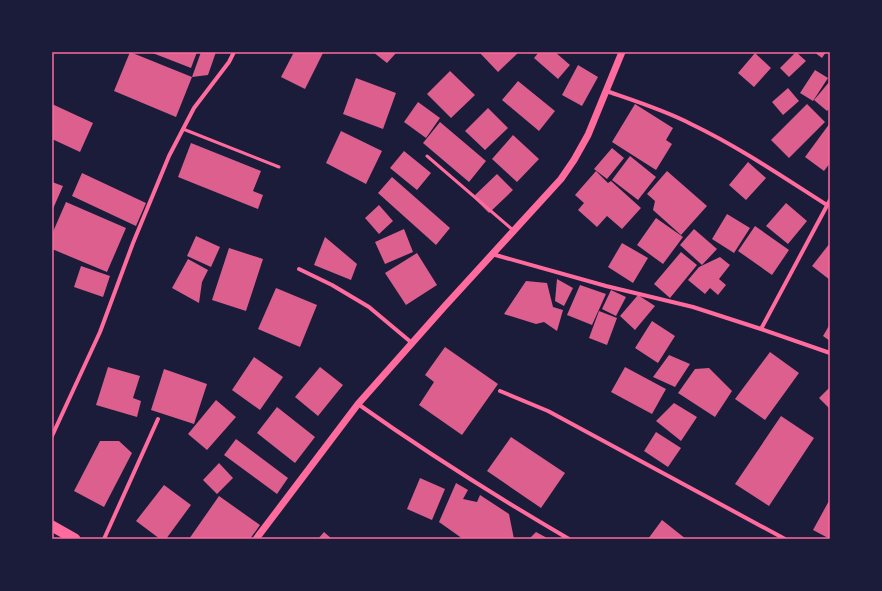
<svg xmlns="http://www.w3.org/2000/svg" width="882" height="591" viewBox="0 0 882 591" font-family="'Source Sans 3',sans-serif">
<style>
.building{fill:#dd5f8e}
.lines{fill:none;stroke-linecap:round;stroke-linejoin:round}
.service{stroke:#ff6b9d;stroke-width:3}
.minor{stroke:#ff6b9d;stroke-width:4}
.tertiary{stroke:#ff6b9d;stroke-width:7}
.trunk{stroke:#ff6b9d;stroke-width:11}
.neatline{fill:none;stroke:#ff6b9d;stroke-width:1.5}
</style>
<rect width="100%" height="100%" fill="#1b1b3a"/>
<path class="building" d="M130,52l62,25 -16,40 -62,-26z
M150,52h47l-6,16z
M201,52h15l-8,23 -16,2z
M294,52l29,1 -18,36 -24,-12z
M373,52h24l-10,11z
M479,52h40l-21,20z
M539,52h16l15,13 -12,14 -24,-21z
M796,52l10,9 -17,16 -9,-9z
M814,52h12l-4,6z
M755,53l16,15 -17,19 -16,-14z
M578,65l20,12 -16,29 -20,-11z
M815,70l13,8 -15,23 -13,-8z
M450,71l25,24 -24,23 -24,-24z
M356,78l40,15 -13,36 -40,-15z
M518,81l37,30 -16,20 -37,-31z
M830,81v27l-3,3 -13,-11z
M788,88l11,13 -16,14 -11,-13z
M418,102l22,16 -14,20 -22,-16z
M52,104l41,19 -13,29 -28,-13z
M635,104l38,24 -7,12 6,4 -16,26 -44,-28z
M807,104l18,18 -36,36 -18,-18z
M488,108l20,20 -23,22 -20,-19z
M440,122l46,39 -17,21 -46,-39z
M830,123v40l-6,8 -19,-14z
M341,131l41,20 -16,33 -40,-21z
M513,135l26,24 -22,23 -25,-23z
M191,143l70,28 -8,20 10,4 -5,14 -80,-32z
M612,148l12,10 -17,21 -13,-10z
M404,151l27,22 -14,17 -27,-22z
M630,156l26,21 -18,23 -26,-20z
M748,162l18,16 -20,22 -17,-15z
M596,171l12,12 3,-2 30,27 -19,21 -15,-13 -10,11 -19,-17 6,-7 -9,-8z
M667,171l40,35 -26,29 -28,-25 2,-9 -8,-7z
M82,173l64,30 -10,23 -64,-30z
M497,174l16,16 -24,23 -16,-16z
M392,177l58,51 -14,17 -58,-52z
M52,182l11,4 -11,25z
M66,202l60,26 -19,44 -55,-23v-15z
M786,203l21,18 -19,23 -22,-18z
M379,205l14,16 -14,13 -14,-16z
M727,214l23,14 -16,25 -22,-14z
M656,218l27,19 -20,27 -26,-19z
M755,226l34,24 -17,25 -34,-24z
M404,229l9,23 -28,12 -10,-22z
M694,229l23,20 -15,16 -22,-20z
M196,236l24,11 -9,20 -24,-11z
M325,237l32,27 -6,16 -37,-15z
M622,243l26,15 -15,25 -25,-16z
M830,243v37l-18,-14z
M229,248l34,11 -17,52 -34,-11z
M681,252l16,13 -27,33 -16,-14z
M417,253l20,32 -31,20 -21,-32z
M720,257l10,8 -11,14 7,6 -8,10 -8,-7 -5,6 -17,-14 11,-13z
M188,259l20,11 -6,12 -3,21 -27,-15z
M81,266l29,10 -7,21 -29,-10z
M557,279l16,9 -9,18 -9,-5z
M526,281l21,2 6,24 10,3 -6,21 -13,-9 -8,2 -32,-10z
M580,285l26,9 -14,31 -25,-10z
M276,288l41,17 -17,42 -42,-18z
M611,290l15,7 -10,19 -14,-7z
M638,295l17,11 -20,24 -15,-14z
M599,311l18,7 -10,27 -18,-7z
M652,321l23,15 -17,27 -23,-15z
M830,324v17l-7,-5z
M445,347l53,37 -36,51 -43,-30 15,-23 -9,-7z
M770,352l29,21 -34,47 -30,-21z
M669,355l21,9 -15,23 -22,-10z
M254,357l29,20 -23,33 -28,-20z
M108,367l32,9 -7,22 8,3 -4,16 -41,-12z
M320,367l23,18 -25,31 -23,-19z
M625,367l41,22 -14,25 -41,-22z
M709,368l23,23 -17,26 -37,-24 17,-24z
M164,369l43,15 -13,40 -43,-14z
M830,387v22l-11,-11z
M216,400l20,17 -29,33 -19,-16z
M674,403l23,14 -16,24 -25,-20z
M277,407l38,30 -20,26 -38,-30z
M781,416l33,22 -45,68 -34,-22z
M656,432l25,16 -13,19 -24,-16z
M511,437l54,36 -24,35 -54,-37z
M236,439l52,39 -11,16 -53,-39z
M100,441h19l13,12 -28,54 -30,-16z
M219,463l14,15 -16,16 -14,-14z
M420,478l25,11 -13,31 -25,-11z
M456,483l12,7 -5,9 14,3 3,-7 29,19 5,25h-51l-24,-17z
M164,485l27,20 -25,34h-6l-24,-18z
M219,496l41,29 -10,14h-61z
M830,499v40l-17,-9z
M662,520l24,19h-38z
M324,532l8,7h-14z
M536,532l13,7h-20z"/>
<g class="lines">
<path class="service" d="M183,129l96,38
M427,156l87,75"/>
<path class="minor" d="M606,91c29,10 58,19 85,33 48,23 92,53 136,81
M492,254l114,32 87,21 68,22 69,24
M299,269l33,16 37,22 43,36
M761,329l69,-129
M500,391l48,20 237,128
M358,404c69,49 139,93 211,135
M52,436l48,-104 33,-89 36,-87 25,-48 35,-46 5,-10
M104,539l54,-120"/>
<path class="tertiary" d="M256,539l102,-135 86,-97 117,-128 13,-19 14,-25 34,-83"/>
<path class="trunk" d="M52,526l23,13"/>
</g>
<rect width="882" height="591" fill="none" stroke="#1b1b3a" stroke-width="106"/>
<rect x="53" y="53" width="776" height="485" class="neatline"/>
</svg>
